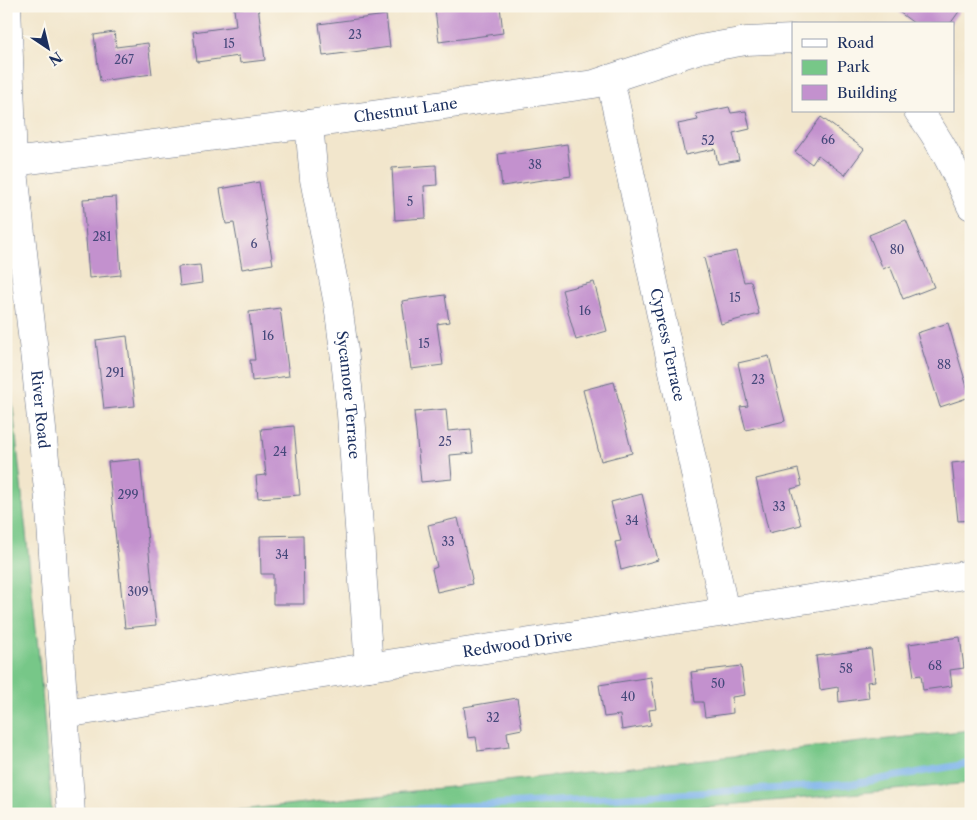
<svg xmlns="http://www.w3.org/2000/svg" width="977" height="820" viewBox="0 0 977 820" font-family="'Libre Caslon Text',serif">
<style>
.green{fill:#77c788;stroke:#497b73}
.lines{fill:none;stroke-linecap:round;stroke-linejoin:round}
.stream{stroke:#7ab2ea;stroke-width:7}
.building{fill:#c391ce}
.minor-casing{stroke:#666f84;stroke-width:29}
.minor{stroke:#fff;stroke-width:28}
.labels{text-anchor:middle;stroke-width:4.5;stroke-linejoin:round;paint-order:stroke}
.number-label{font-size:12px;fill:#45487a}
.street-label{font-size:15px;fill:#1b2f5e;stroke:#fbf7ec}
</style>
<rect width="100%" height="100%" fill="#fbf7ec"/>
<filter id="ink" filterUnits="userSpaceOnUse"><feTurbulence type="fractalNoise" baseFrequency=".02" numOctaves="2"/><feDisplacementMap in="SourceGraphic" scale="10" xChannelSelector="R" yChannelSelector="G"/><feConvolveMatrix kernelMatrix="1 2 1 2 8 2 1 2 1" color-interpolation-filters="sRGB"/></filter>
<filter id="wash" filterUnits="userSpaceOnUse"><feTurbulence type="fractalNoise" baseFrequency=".0096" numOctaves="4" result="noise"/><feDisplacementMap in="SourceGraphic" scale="20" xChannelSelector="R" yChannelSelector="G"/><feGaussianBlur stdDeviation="1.12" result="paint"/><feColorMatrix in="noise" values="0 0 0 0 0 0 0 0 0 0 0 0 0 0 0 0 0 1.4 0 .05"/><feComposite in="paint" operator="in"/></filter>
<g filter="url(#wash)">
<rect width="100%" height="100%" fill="#f2e6cc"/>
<path class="green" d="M6,340l34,327 12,147h-46z
M971,730v53l-344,31h-423z"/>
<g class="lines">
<path class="stream" d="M326,814l527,-30 118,-21"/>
</g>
<g id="blocks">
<path class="building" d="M258,6l7,54 -25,3 -1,-7 -42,6 -4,-30 43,-6 -2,-17z
M444,6h56l3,27 -64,9 -4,-32 9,-1z
M891,6h72l-13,18h-35z
M386,15l4,32 -67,9 -4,-32z
M114,32l2,15 32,-4 4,31 -52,7 -6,-46z
M729,107l2,6 15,-2 4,18 -17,4 6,27 -21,4 -3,-15 -30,6 -7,-31 20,-4 -2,-6z
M821,117l43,32 -19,26 -27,-20 -6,9 -17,-12z
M567,144l4,32 -69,10 -4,-32z
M436,165l1,20 -13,1 2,32 -31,2 -3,-52z
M259,182l14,82 -31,5 -8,-46 -8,1 -6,-35z
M116,197l5,78 -32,3 -6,-79z
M906,220l28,67 -31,12 -13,-33 -7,3 -14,-34z
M736,251l8,31 7,-1 8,33 -38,10 -17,-66z
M200,265l2,18 -22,3 -2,-19z
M594,282l13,49 -31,9 -14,-50z
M445,295l4,27 -12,2 6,41 -32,4 -9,-68z
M280,308l9,68 -37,5 -2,-21h5l-6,-48z
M948,323l22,74 -30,10 -23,-74z
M127,336l8,70 -31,3 -8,-69z
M769,356l16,65 -39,9 -6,-23 8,-1 -10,-43z
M614,382l18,71 -31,8 -18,-71z
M446,409l2,22 23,-2 2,24 -23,2 2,24 -31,3 -7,-70z
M294,426l6,69 -42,3 -2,-22 10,-1 -5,-46z
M140,459l16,166 -31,3 -17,-166z
M971,461v59l-13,1 -6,-58z
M798,469l4,17 -11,3 10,36 -32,8 -13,-54z
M642,494l16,66 -37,10 -6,-28 6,-1 -10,-39z
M458,518l14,61 -1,1 1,4 -35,8 -5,-23 5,-2 -9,-42z
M303,535l1,69h-31v-30h-12l-1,-38z
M960,637l4,31 -14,2 2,16 -29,4 -2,-15 -7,1 -5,-32z
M871,649l4,32 -8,1 2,16 -30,4 -1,-15 -18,3 -4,-34z
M741,666l4,29 -13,2 1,16 -28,4 -2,-15h-8l-4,-30z
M651,677l5,32 -7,1 2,15 -29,5 -2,-15 -16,2 -5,-32z
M517,698l5,31 -15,3 2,15 -31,4 -2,-14 -8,1 -4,-31z"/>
</g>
</g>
<g filter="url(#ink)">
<use href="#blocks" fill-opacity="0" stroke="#666f84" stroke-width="1"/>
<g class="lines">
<defs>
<g id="minor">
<path id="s1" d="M7,6l6,156 24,217 13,131 21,304"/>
<path id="s2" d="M610,79l115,533"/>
<path d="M918,111c23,29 38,62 53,95"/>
<path id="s3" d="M309,124l5,55 24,125 7,55 6,55 18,253"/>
<path id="s4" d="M13,162l296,-38 285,-40 106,-35 46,-8 47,-2"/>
<path id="s5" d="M64,714l907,-140"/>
</g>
</defs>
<use href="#minor" class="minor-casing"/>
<use href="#minor" class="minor"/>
</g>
</g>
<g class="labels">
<g class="number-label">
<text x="355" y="39">23</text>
<text x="229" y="48">15</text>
<text x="124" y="64">267</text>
<text x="828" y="144">66</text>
<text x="708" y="145">52</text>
<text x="535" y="169">38</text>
<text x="410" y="206">5</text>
<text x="102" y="241">281</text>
<text x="254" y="248">6</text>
<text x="897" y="254">80</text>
<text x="735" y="302">15</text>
<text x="585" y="315">16</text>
<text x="268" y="340">16</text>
<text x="424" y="348">15</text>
<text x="944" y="369">88</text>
<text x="115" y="377">291</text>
<text x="758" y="384">23</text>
<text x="445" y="446">25</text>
<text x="280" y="456">24</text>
<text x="128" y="499">299</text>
<text x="779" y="511">33</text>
<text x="632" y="525">34</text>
<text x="448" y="546">33</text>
<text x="282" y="559">34</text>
<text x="138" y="596">309</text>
<text x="935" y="670">68</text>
<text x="846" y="673">58</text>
<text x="718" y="688">50</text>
<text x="628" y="701">40</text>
<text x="493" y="722">32</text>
</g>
<g class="street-label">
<text dy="5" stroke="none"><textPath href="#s4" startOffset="396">Chestnut Lane</textPath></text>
<text dy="5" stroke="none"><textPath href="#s2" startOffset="272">Cypress Terrace</textPath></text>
<text dy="5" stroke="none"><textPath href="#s3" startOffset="274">Sycamore Terrace</textPath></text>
<text dy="5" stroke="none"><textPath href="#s1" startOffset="405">River Road</textPath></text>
<text dy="5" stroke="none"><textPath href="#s5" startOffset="459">Redwood Drive</textPath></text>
</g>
</g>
<rect width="977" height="820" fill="none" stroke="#fbf7ec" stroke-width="25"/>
<rect x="792" y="22" width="162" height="90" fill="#fbf7ec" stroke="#a1a7b3"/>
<rect x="802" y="39" width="25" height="8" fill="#ffffff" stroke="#a1a7b3"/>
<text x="837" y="48" font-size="15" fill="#1b2f5e">Road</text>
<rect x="802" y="60" width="25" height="15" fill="#77c788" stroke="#a1a7b3"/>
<text x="837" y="72" font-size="15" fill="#1b2f5e">Park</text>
<rect x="802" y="85" width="25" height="15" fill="#c391ce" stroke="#a1a7b3"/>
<text x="837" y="98" font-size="15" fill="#1b2f5e">Building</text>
<g transform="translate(48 48) rotate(145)" stroke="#fbf7ec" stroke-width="4" paint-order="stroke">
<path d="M0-4L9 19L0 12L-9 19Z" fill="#1b2f5e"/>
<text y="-8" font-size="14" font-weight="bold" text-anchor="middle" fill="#1b2f5e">N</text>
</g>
</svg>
